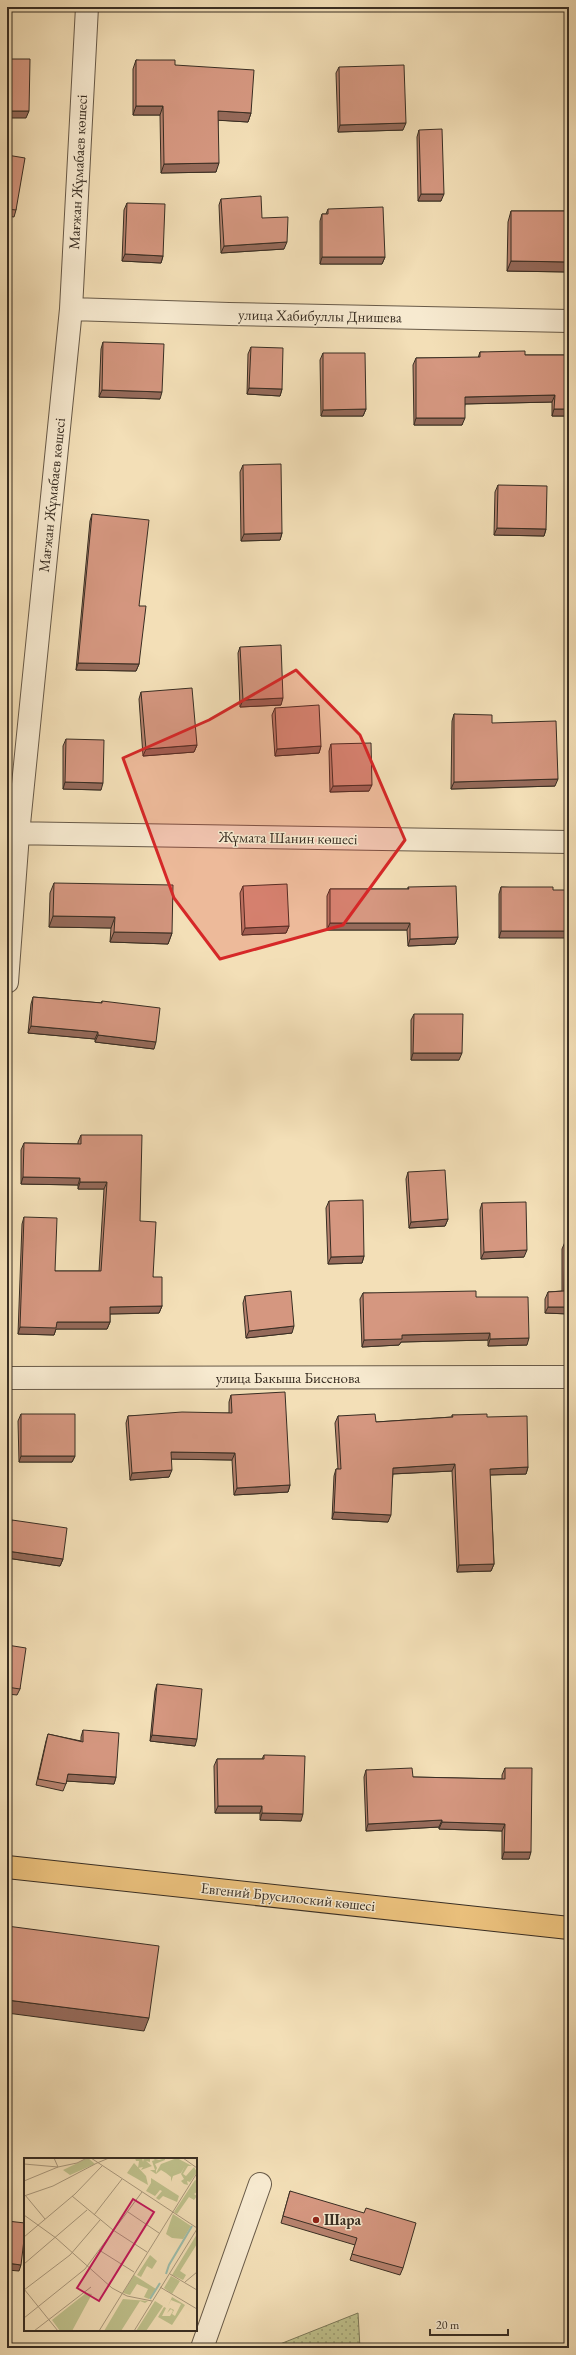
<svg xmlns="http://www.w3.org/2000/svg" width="576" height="2355" viewBox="0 0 576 2355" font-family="'EB Garamond',serif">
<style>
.grass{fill:url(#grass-dots);stroke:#7c7858}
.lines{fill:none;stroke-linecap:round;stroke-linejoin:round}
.minor-casing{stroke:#685a48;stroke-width:24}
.major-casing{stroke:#392e23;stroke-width:24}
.minor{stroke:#f7ead0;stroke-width:22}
.major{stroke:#eac07c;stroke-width:22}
.wall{fill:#b7826e;stroke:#392e23}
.shaded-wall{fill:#956a5a;stroke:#392e23}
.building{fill:#d59780;stroke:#392e23}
.marked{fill:#d62828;fill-opacity:0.2;stroke:#d62828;stroke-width:3;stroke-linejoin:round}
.poi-dot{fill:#8f2418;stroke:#f7ead0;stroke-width:1.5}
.labels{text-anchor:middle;stroke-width:3;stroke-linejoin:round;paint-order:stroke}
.street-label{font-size:15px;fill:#392e23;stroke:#f7ead0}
.poi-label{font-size:15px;font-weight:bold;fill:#392e23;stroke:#f7ead0;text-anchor:start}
.inset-river{fill:none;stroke:#9cbdac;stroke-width:2}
.inset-road{fill:none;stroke:#a9987c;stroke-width:1}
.view{fill:#c2185b;fill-opacity:0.15;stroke:#c2185b;stroke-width:2}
.inset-edge{fill:none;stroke:#392e23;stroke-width:2}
</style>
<defs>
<pattern id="grass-dots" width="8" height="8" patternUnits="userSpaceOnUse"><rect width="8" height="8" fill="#bfc18c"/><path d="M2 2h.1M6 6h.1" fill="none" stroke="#9c9d72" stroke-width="1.8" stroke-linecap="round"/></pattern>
</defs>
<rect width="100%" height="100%" fill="#f3dfb7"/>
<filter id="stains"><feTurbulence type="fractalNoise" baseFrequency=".005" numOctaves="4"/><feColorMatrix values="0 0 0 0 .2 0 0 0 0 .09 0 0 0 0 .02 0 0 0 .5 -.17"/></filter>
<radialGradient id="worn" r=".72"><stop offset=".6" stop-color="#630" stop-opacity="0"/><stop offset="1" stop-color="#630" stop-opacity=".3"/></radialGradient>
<path class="grass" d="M358,2313l2,35h-90z"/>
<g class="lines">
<defs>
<path id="minor" d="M71,309l158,5 340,7
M7,833l562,9
M7,982l11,-148 53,-525 16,-302
M7,1378l562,-1
M202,2348l58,-164"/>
<path id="major" d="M7,1867l562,61"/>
</defs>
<use href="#minor" class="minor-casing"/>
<use href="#major" class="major-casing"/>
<use href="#minor" class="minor"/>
<use href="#major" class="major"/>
</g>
<path class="wall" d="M136,60l39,5 76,48 -3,9 -30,-2 -2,52 -55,1 -1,-58h-27v-46z
M339,67l64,63 -65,2 -2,-59z
M419,130l22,71h-23l-1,-64z
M7,155l9,55 -2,7 -7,-1z
M221,199l41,19 22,31 -63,4 -2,-48z
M127,203l36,53 -2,7 -39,-2 2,-51z
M328,209l57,48 -3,7h-62v-43l2,-7h4z
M511,211h58v61l-62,-1 1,-49z
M103,342l57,57 -61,-2 2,-48z
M251,347l31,42 -2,7 -33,-2 1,-40z
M480,352l45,3h44v61h-17v-14l-87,2 -3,21h-48l-1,-60 3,-7h62z
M323,353l43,56 -3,7h-42l-1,-56z
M243,465l39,68 -2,7 -39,1 -1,-69z
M498,485l48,44 -2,7 -50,-1 1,-43z
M92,514l47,92v58l-3,7 -60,-1 14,-149z
M240,647l41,58 -41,2 -2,-54z
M141,692l56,53 -3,7 -51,4 -4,-57z
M275,708l46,38 -2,7 -44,3 -3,-41z
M454,714l38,9 63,63 -104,3 1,-68z
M66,739l35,51 -38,-1v-43z
M331,744l38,47 -39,1 -1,-41z
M54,883l118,50 -4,11 -58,-2 1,-14 -62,-1 1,-34z
M243,886l46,40 -3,7 -44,2 -2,-42z
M408,887l50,50 -3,7 -47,2 -1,-16h-80v-34l3,-7h78z
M501,887l52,3 -54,48v-44z
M33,997l68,6 1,-2 52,48 -59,-7v-3l-67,-6 3,-29z
M414,1014l45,46h-48v-40z
M81,1135l59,86 13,56 9,29 -3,7 -49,1v8l-3,7h-51l-2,6 -36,-1 4,-110 2,-7 31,54h44l5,-82h-26v-4l-57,-1v-34l3,-7 54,1v-2z
M408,1172l40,47 -3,7 -36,2 -3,-49z
M329,1201l35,55 -2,7 -34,1 -2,-56z
M482,1203l42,54 -43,2 -1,-49z
M565,1242l4,72 -24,-1v-14l3,-7 14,-1v-42z
M363,1293l113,4 51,48 -39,1v-6l-87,2 -2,3 -37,2 -2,-48z
M245,1296l47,37 -46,5 -3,-35z
M231,1395l59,90 -2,7 -54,3 -2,-35 -61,-1 -2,18 -39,3 -4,-57 2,-7 101,-3v-11z
M21,1414l54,42 -3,6h-53l-1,-41z
M452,1415l35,2 41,50 -2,7 -36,1 4,89 -3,7 -34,1 -5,-101 -59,3 -5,48 -56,-3 2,-43 2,-7h2l-3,-46 3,-7 38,6 76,-5z
M12,1520l51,39 -3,7 -53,-8v-13l3,-19z
M7,1645l13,44 -3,6 -10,-1z
M157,1684l38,62 -45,-5 5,-50z
M83,1730l33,47 -2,7 -47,-3 -4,10 -27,-6 10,-44 2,-7 33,7v-4z
M264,1755l37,66 -41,-1v-7h-45l-1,-47 3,-7h45z
M505,1768l24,91h-27v-28l-63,-2v-2l-73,4 -2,-54 2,-7 47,7 89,2v-4z
M290,2191l113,77 -3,7 -50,-15 5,-15 -74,-22z"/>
<path class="shaded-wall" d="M331,7h23l-23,1z
M136,106h27l-3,9h-27z
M7,111h22l-3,7h-19z
M218,111l33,2 -3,9 -34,-2z
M406,123l-3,7 -65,2 2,-7z
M219,163l-3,9 -55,1 3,-9z
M421,194h23l-3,7h-23z
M287,242l-3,7 -63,4 3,-7z
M125,254l38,2 -2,7 -39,-2z
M322,257h63l-3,7h-62z
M511,261l58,1v10l-62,-1z
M249,388l33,1 -2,7 -33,-2z
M102,390l60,2 -2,7 -61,-2z
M555,395l-3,7 -90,2 3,-7z
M366,409l-3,7h-42l2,-6z
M554,409h15v7h-17z
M416,418h49l-3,7h-48z
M497,528l49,1 -2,7 -50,-1z
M282,533l-2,7 -39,1 3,-7z
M78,663l61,1 -3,7 -60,-1z
M283,698l-2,7 -41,2 3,-7z
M197,745l-3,7 -51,4 3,-7z
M321,746l-2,7 -44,3 2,-7z
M558,779l-3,7 -104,3 3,-7z
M65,782l38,1 -2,7 -38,-1z
M372,785l-3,6 -39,1 3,-6z
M53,916l62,1 -4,11 -62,-1z
M330,923h80l-3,7h-80z
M289,926l-3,7 -44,2 3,-7z
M501,931h68v7h-70z
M114,932l58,1 -4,11 -58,-2z
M458,937l-3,7 -47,2 2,-7z
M31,1026l67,6 -3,7 -67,-6z
M98,1035l58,7 -2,7 -59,-7z
M413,1053h49l-3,7h-48z
M23,1177l57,1 -2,7 -57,-1z
M80,1182h27l-3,7h-26z
M448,1219l-3,7 -36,2 2,-6z
M527,1250l-3,7 -43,2 3,-7z
M364,1256l-2,7 -34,1 3,-7z
M162,1306l-3,7 -52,1 3,-7z
M548,1307h21v7l-24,-1z
M57,1322h53l-3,7h-51l-2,6 -36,-1 2,-7z
M294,1326l-2,7 -46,5 3,-7z
M490,1333l-2,7 -87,2 -2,3 -37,2 2,-7 38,-5z
M529,1338l-2,7 -39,1 2,-7z
M171,1452l64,1 -3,7 -64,-1z
M21,1456h54l-3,6h-53z
M455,1464l-3,7 -61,3 2,-6z
M528,1467l-2,7 -39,1 3,-6z
M172,1470l-3,7 -39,3 2,-7z
M290,1485l-2,7 -54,3 3,-7z
M334,1512l57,3 -3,7 -56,-3z
M7,1551l56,8 -3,7 -53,-8z
M494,1564l-3,7 -34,1 2,-7z
M152,1735l45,4 -2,7 -45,-5z
M68,1774l48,3 -2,7 -48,-3z
M218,1806h44l-2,7h-45z
M262,1813l41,1 -2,7 -41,-1z
M442,1820l-3,7 -73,4 2,-7z
M442,1822l63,2 -3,7 -63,-2z
M504,1852h27l-2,7h-27z
M7,2000l142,18 -5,13 -137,-18z
M7,2263l14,2 -2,6 -12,-1z"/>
<path class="building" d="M7,59h23l-1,52h-22z
M136,60h39v5l79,5 -3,43 -33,-2 1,52 -55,1 -1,-58h-27z
M404,65l2,58 -66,2 -1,-58z
M442,129l2,65h-23l-2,-64z
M7,155l18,3 -9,52 -9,-1z
M261,196l1,22 26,-1 -1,25 -63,4 -3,-47z
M127,203l38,1 -2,52 -38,-2z
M383,207l2,50h-63v-43h6v-5z
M511,211h58v51l-58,-1z
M103,342l61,2 -2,48 -60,-2z
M251,347l32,1 -1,41 -33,-1z
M525,351v4h44v54h-15l1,-14 -90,2v21h-49v-60l64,-1v-5z
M323,353h42l1,56 -43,1z
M281,464l1,69 -38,1 -1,-69z
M498,485l49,1 -1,43 -49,-1z
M92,514l57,6 -10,86h7l-7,58 -61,-1z
M281,645l2,53 -40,2 -3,-53z
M192,688l5,57 -51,4 -5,-57z
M319,705l2,41 -44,3 -2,-41z
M454,714l38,1v8l64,-2 2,58 -104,3z
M66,739l38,1 -1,43 -38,-1z
M371,743l1,42 -39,1 -2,-42z
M54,883l119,2 -1,48 -58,-1 1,-15 -62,-1z
M287,884l2,42 -44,2 -2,-42z
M456,886l2,51 -48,2v-16h-80v-34h79l-1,-2z
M501,887h52v3h16v41h-68z
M33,997l69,6v-2l58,7 -4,34 -58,-7v-3l-67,-6z
M414,1014h49l-1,39h-49z
M81,1135h61l-2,86 16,1 -3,55h9v29l-52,1v15h-53l-1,6 -36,-1 4,-110 33,1 -2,53h46l6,-89h-27v-4l-57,-1 1,-34 57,1z
M445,1170l3,49 -37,3 -3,-50z
M363,1200l1,56 -33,1 -2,-56z
M526,1202l1,48 -43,2 -2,-49z
M565,1242h4v65h-21v-15l16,-1z
M291,1291l3,35 -45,5 -4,-35z
M476,1291v6h52l1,41 -39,1v-6l-88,2v4l-38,1 -1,-47z
M285,1392l5,93 -53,3 -2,-35 -64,-1 1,18 -40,3 -4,-57 54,-4 50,1 -1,-18z
M21,1414h54v42h-54z
M375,1414l1,8 77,-5 -1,-2 35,-1v3l40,-1 1,51 -38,2 4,95 -35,1 -4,-101 -62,4 -2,47 -57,-3 2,-43h5l-3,-53z
M12,1520l55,8 -4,31 -56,-8z
M7,1645l19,3 -6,41 -13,-2z
M157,1684l45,5 -5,50 -45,-4z
M83,1730l36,3 -3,44 -48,-3 -2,10 -28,-5 10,-45 35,8z
M264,1755l41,1 -2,58 -41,-1v-7h-44l-1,-47h47z
M412,1768l1,9 92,2v-11h27l-1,84h-27l1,-28 -63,-2v-2l-74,4 -2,-54z
M7,1926l152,20 -10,72 -142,-18z
M290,2191l74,22 2,-5 50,15 -13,45 -51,-14 5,-16 -74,-22z
M7,2221l18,2v8l-4,34 -14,-2z"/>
<path class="marked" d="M296,670l64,65 45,105 -62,85 -123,34 -46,-61 -51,-140 86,-38z"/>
<circle class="poi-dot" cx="316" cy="2220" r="4"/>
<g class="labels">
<g class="street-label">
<text transform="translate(78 172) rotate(-87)" y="5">Мағжан Жұмабаев көшесі</text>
<text transform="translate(320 316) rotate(1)" y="5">улица Хабибуллы Днишева</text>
<text transform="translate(52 495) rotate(-84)" y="5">Мағжан Жұмабаев көшесі</text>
<text transform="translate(288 838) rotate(1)" y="5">Жұмата Шанин көшесі</text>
<text x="288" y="1383">улица Бакыша Бисенова</text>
<text transform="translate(288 1897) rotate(6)" y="5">Евгений Брусилоский көшесі</text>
</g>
<g class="poi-label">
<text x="324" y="2225">Шара</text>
</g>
</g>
<g transform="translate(24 2158)">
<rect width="173" height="173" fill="#f3dfb7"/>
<path d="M64,0l7,6 -25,11 -7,-5zM111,0h7l1,4 1,-4 6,1v3l-4,-1 6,5 -11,4 2,-3 -5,1 1,-7h-3zM128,0l7,2 6,-2v2l-10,4 2,4 -1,2v3l5,-9 16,-6 15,8h-4l-5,8 3,2 8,-9 3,5 -7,10 -3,-1 1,4 -4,-1 -3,-3 3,-2 -3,-5 4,-8 -4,7 -8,3 -2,6v-5l-5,-4 -5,-3 -5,4 -6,-4h5l-3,-9 3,-1zM110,5l12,13 2,9 -21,-12zM127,20l28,18 -2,6 -14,-6 -4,4 -3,-2 6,-7 -2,-1 -5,6 -9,-5 5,-8zM171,22l2,1v11l-3,2 3,2 -3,4 -5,-3 -12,17 -3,-2zM149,56l18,12 -8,13 -11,-1 -6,-4zM173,76v10l-17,27 6,4 -3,5 -11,-5zM126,97l7,6 -5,8 -5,-3 -6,11 -4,-2zM110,117l22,14 -7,10 -5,-2 4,-8 -11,-5 -7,11 -7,-2zM147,118l9,5 -8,13 -8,-6zM62,135l6,1 -20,37h-12l-8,-11zM148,139l13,8 -13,20 -14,-8 6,-10 2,1 -4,8h8l3,-5 -2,-2 -4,4 3,-5 4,2 -2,4 3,2 6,-12 -10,-4 -3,6zM99,141l25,2 -3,2 -5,-2 -19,30h-17zM131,143l8,5 -17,25h-10z" fill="#bfc18c"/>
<path class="inset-river" d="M142,116l3,-9 23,-39M126,141l10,-16"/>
<path class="inset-road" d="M67,0l106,70M159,0l14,10M73,5l12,-5M0,6l34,3 -4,-9M0,23l34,-14 19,-4 10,-5M1,37l20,24M0,38l29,-10 44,-23M48,38l41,34 34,22M104,54l31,21M0,57l32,23 56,50 15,8 25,5M70,57l28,-36M0,79l51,-43 27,-28M75,92l35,22M0,106l63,-54M146,116l27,16M161,124l12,-10M136,129l37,22M0,131l34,42M0,132l46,-35 30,-35M0,160l61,-49 57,-77M10,173l57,-44M75,173l98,-158M110,173l63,-102"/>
<path class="view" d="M109,41l21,13 -55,89 -22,-13z"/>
<rect width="173" height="173" class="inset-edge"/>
</g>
<rect width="576" height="2355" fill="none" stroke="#f3dfb7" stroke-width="24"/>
<rect x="8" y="8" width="560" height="2339" fill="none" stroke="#392e23" stroke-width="2"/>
<rect x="12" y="12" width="552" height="2331" fill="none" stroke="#392e23"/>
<path d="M430 2329v6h78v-6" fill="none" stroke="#392e23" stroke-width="2"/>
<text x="436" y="2329" font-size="12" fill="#392e23" stroke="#f7ead0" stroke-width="3" paint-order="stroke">20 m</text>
<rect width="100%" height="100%" filter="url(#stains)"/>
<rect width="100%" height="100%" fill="url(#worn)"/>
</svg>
